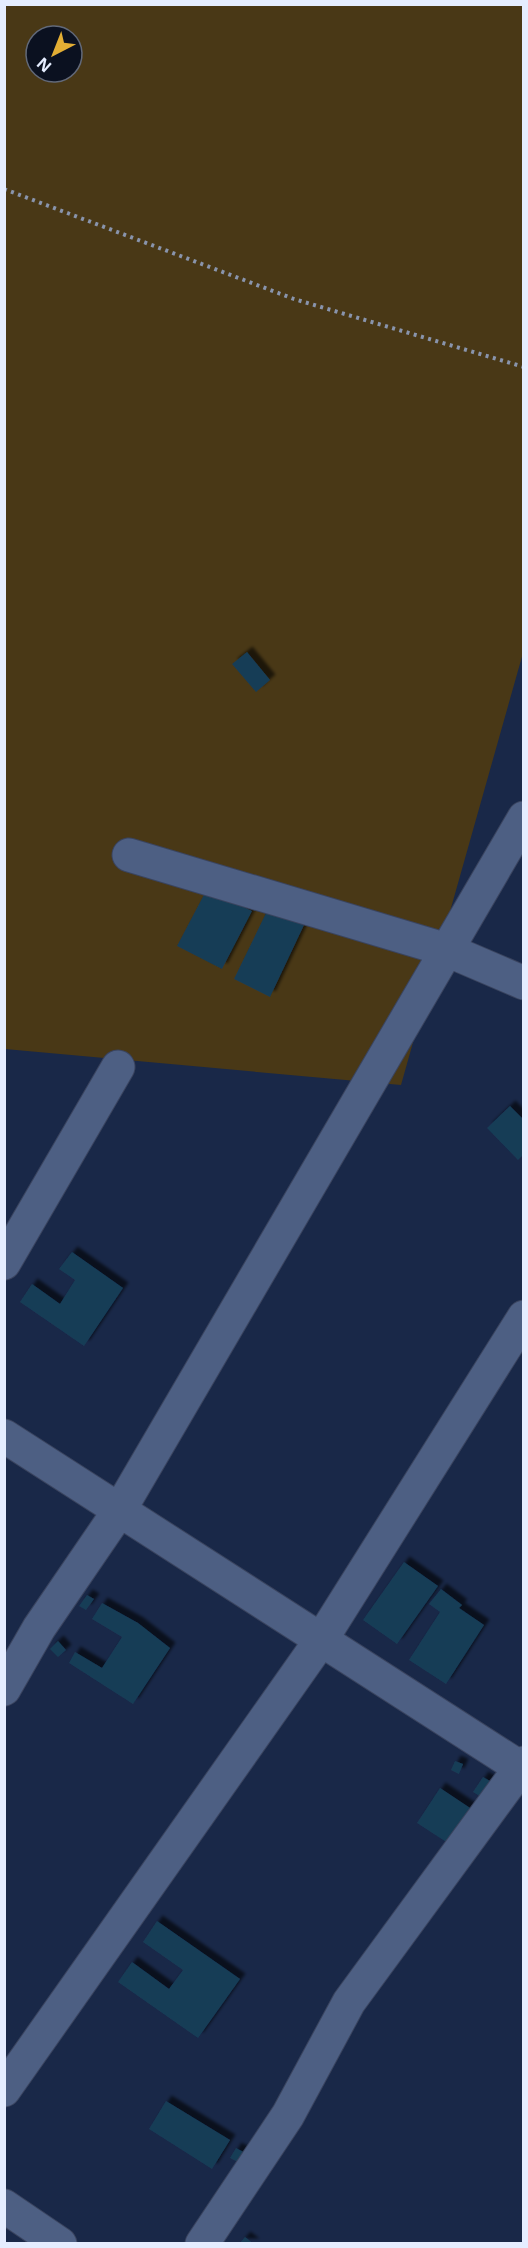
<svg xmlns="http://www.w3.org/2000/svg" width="528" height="2248" viewBox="0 0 528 2248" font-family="'Noto Sans',sans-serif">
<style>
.green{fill:#493816;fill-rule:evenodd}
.building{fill:#183c57;filter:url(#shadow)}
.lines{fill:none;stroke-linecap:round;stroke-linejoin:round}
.street-casing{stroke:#3a445f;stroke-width:35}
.path{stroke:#8994ac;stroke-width:4;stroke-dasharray:3 4.5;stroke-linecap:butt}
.street{stroke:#4d5f83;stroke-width:33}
</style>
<defs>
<filter id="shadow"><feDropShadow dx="5.5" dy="-5.5" stdDeviation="1.5" flood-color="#0009"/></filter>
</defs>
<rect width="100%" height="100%" fill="#192848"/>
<path class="green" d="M4,5h519v648l-122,432 -396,-36zM36,36h36v36h-36z"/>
<path class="building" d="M247,652l23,28 -14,12 -24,-28z
M207,889l45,22 -30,58 -45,-23z
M269,907l35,18 -34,72 -36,-18z
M510,1106l14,14v34l-6,6 -31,-32z
M72,1252l51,36 -39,58 -64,-44 12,-18 28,20 15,-24 -16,-11z
M404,1562l34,24 -41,58 -34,-24z
M441,1589l21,16 -3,3 25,17 -38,59 -37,-24 31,-48 -11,-8z
M87,1595l7,4 -8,11 -7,-4z
M102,1603l36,20 32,25 -37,56 -64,-41 6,-11 27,16 20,-31 -30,-18z
M58,1641l8,9 -8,7 -8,-8z
M455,1761l8,3 -4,10 -8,-4z
M483,1777l14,8 -9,16 -15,-9z
M440,1788l36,24 -22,35 -37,-24z
M157,1921l83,58 -42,59 -80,-56 14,-20 37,27 14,-19 -40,-28z
M166,2101l64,39 -18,29 -63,-40z
M236,2148l13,7 -5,10 -14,-7z
M245,2237l9,7h-15z"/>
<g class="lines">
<defs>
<path id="street" d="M129,855l318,95 77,33
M4,1263l114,-196
M4,1436l520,334
M4,1689l35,-61 80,-117 405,-693
M4,2090l317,-450 203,-323
M4,2206l56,38
M202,2244l86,-129 61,-113 175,-239"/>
</defs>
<use href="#street" class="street-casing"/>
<path class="path" d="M4,189l290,110 230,68"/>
<use href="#street" class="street"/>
</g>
<rect width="528" height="2248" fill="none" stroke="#e5edff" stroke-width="12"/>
<g transform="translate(54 54) rotate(222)"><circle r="28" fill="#0b1120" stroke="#626979" stroke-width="1.5"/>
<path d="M0-4.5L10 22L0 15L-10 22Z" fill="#e3ae34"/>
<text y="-9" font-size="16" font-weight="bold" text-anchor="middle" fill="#e5edff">N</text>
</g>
</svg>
